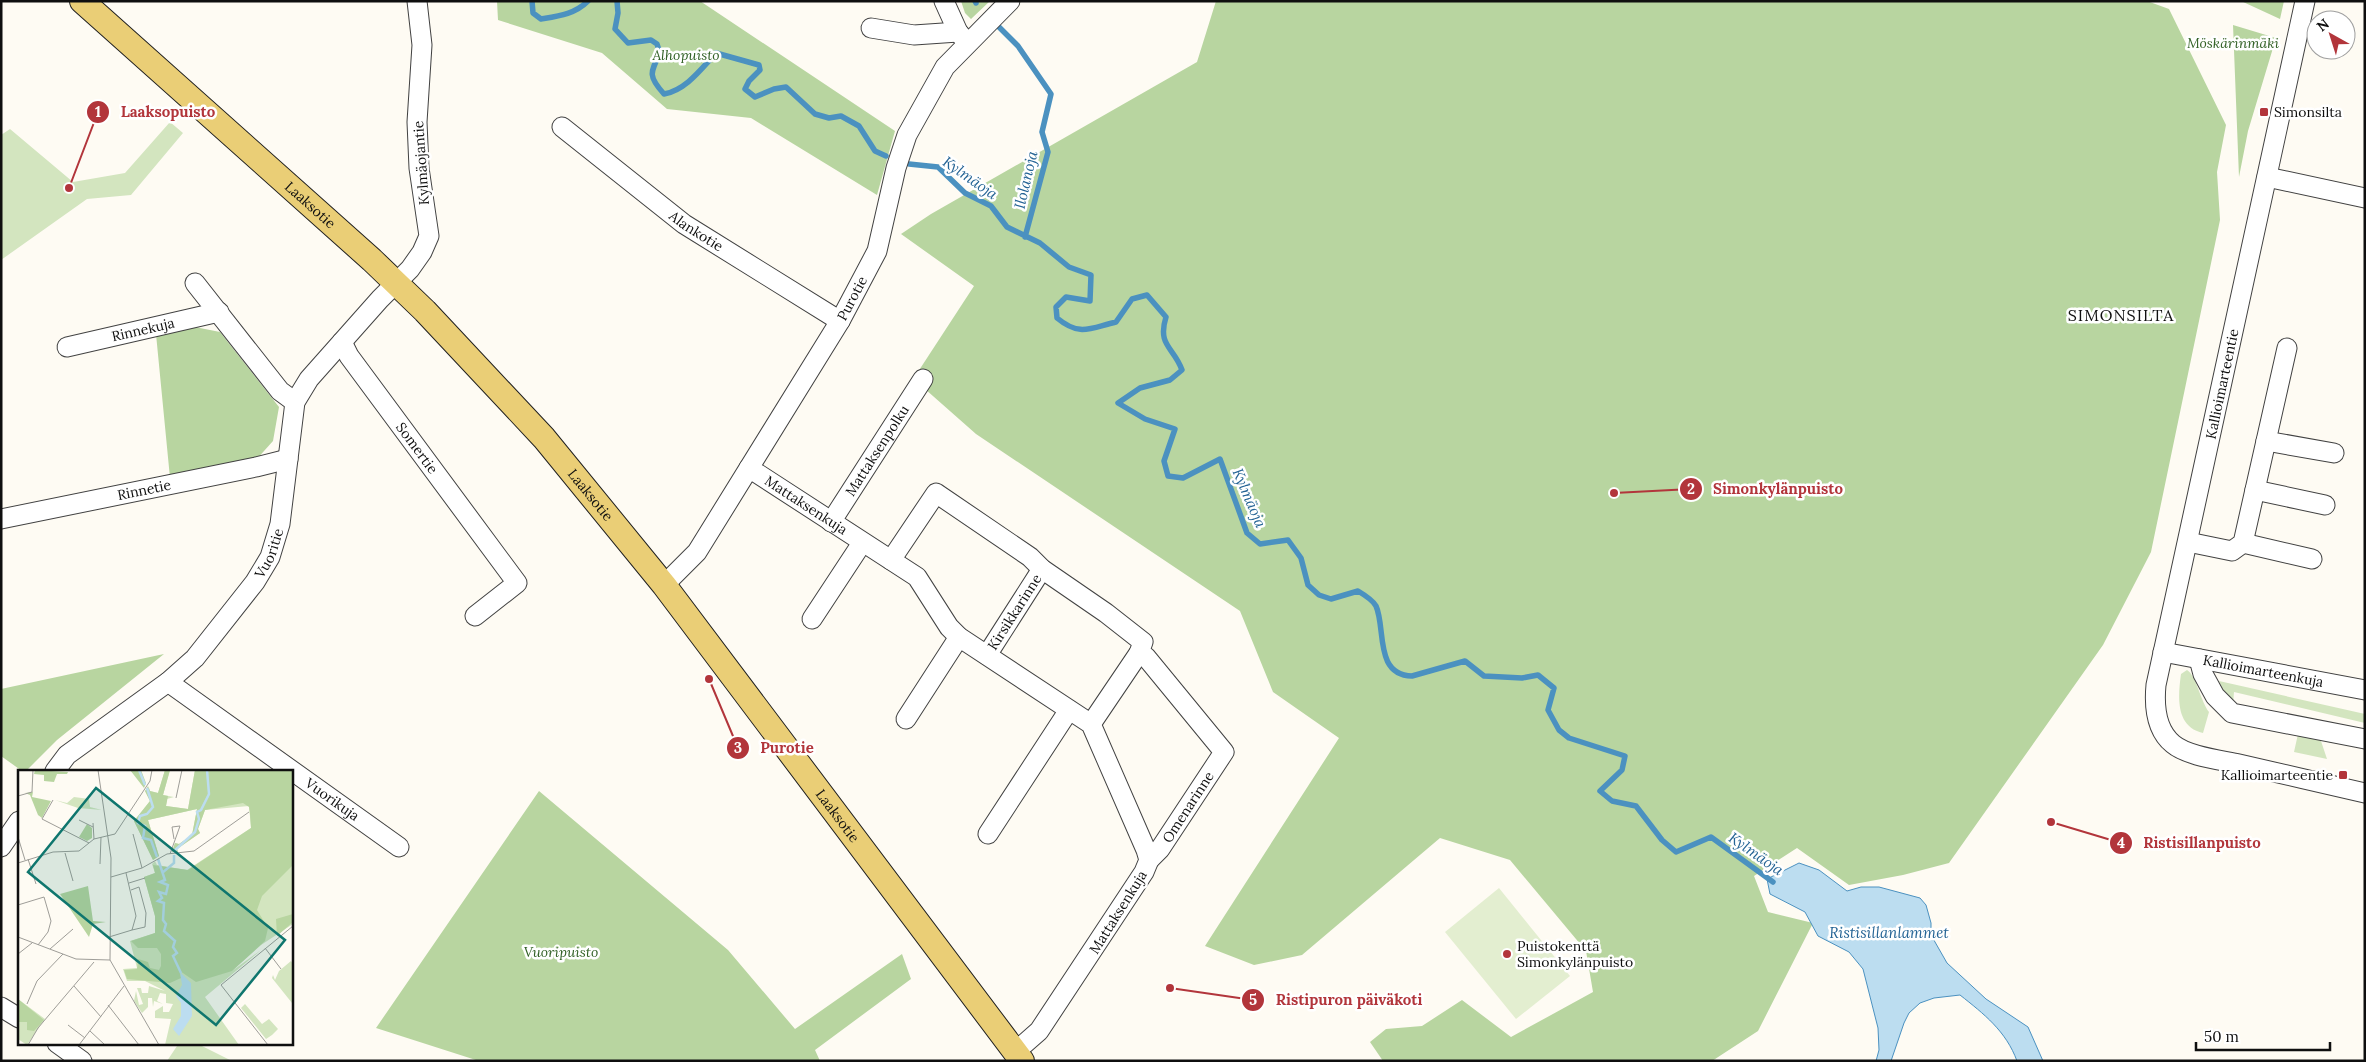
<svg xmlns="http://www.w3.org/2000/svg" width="2366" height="1062" viewBox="0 0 2366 1062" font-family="Lora,serif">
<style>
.green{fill:#d3e5bf}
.forest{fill:#b8d5a0}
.pitch{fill:#e3eed0}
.water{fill:#bcddf0;stroke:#4b91c0}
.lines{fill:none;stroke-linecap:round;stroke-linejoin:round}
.stream{stroke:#4b91c0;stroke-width:5.5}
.minor-casing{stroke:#424242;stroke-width:21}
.major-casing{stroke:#202020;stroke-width:26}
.minor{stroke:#fff;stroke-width:19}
.major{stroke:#eace76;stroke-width:24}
.poi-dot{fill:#b2353b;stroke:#fff;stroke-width:2}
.labels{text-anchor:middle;stroke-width:5;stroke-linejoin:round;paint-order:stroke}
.park-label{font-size:14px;font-style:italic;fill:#326126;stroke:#fff}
.poi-label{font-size:14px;fill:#0f0f0f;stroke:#fff;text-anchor:start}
.street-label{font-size:14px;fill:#0f0f0f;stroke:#fff}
.water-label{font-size:15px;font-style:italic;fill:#256495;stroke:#fff}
.quarter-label{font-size:16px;letter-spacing:1px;fill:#0f0f0f;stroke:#fff}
.inset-river{fill:none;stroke:#bcddf0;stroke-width:2.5}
.inset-road{fill:none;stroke:#9e9d98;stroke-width:1}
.view{fill:#0f766e;fill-opacity:0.15;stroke:#0f766e;stroke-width:2.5}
.inset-edge{fill:none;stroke:#0f0f0f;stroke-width:2.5}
.leader{fill:none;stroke:#b2353b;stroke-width:2}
.callout-dot{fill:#b2353b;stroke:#fff;stroke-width:2}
.mark-label{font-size:15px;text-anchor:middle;font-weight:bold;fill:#fff}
.callout-label{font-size:15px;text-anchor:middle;font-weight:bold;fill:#b2353b;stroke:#fff;stroke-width:5;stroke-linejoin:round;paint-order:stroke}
</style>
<rect width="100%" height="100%" fill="#fefbf3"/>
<path class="green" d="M170,122l13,11 -52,62 -44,4 -86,61v-125l9,-6 63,53 52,-9z
M2187,670c9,5 14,32 22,42l-6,21c-28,-6 -25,-37 -22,-59z
M2219,681l146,33v9l-131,-31 -1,13 -7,-7z
M2298,734l22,4 7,21 -33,-7z
M179,1043h17l36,18h-65z"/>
<path class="forest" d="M497,1h203l195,130 -18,64 -126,-77 -84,-9 -65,-56 -104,-33z
M961,1h29l-19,18 -6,-6z
M1216,1h931l22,8 57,116 -9,47 3,48 -69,332 -48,93 -154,218 -46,12 -54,10 -52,-37 -43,28 14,36 45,11 -55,108 -46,30h-329l-13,-19 16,-13 36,-3 40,-26 49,37 82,-45 -7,-41 -76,-91 -70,-22 -138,117 -48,10 -49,-19 134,-208 -66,-46 -33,-81 -264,-177 -51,-45 -13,-8 62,-95 -73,-52 30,-20 266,-152z
M2241,1h43l-4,18z
M2233,25l43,13 -28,93 -9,46z
M190,326l30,6 59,75 -6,34 -18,20 -85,17 -14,-144z
M164,654l-107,86 -31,31h-4l-21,-15v-67z
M539,791l189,159 67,79 107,-75 9,25 -96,71 5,11h-341l-103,-33z"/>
<path class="pitch" d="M1499,888l71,88 -54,43 -71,-87z"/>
<path class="water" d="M1799,863l20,7 28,21 14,-4h18l41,11 6,7 5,18v12l16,28 39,36 42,28 15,34h-26c-11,-30 -33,-47 -57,-66l-26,3 -14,5 -11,10 -5,10 -13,38h-15l3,-11 -1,-22 -15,-59 -14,-17 -31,-16 -13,-24 -35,-18 -3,-15z"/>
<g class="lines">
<path class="stream" d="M532,1l1,12 8,6c18,-3 34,-5 47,-18
M617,1l1,12 -3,16 13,14 23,-3 6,4 3,9c-10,20 -12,23 4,41 22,-4 37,-25 52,-41l43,12 1,5 -11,11 -4,8 10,8 19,-8 12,-2 29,27 14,4 12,-2 18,10 16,25 11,5
M975,1l1,2
M999,27l19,19 33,48 -9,38 6,20 -23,85
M909,164l29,3 27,26 26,13 16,21 33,16 29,24 22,8 -1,26 -24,-4 -10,10 1,11c23,19 33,10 59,4l16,-23 15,-4 19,22c-9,29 8,30 16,53l-12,10 -30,8 -22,15 27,16 30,10 -11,32 4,15 15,2 37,-19 27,74 13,11 28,-4 13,18 7,27 11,10 12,4 27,-8c5,3 15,9 18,15 10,22 -2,69 36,70l53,-15 19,15 38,2 16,-3 16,13 -6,22 11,20 10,8 56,18 -3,14 -22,21 12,10 24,5 26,34 14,12 35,-15 62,45"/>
<defs>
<g id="minor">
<path d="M944,1l14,31 7,8"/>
<path d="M2305,1l-149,684c-2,21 0,45 17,59 14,12 48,16 66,20 42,10 84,19 126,29"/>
<path d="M871,28l43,7 44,-3"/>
<path id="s1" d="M562,127l122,97 156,97"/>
<path d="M2267,177l98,21"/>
<path d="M195,283l85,108 15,11"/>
<path id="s2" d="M342,342l7,14 168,227 -42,33"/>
<path id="s3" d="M67,347l152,-35"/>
<path d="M2266,441l68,12"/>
<path id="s4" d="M749,468l168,109 32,50 10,10 132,87 55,126 3,10 -5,12 -105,159 -24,21"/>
<path d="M2255,490l70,15"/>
<path id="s5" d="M1,519l255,-52 32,-8"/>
<path id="s6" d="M831,522l92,-143"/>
<path d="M2188,542l44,9 11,-8 44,-195"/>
<path d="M2243,543l69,16"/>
<path d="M891,560l45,-67 94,64 12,12 64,44 37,29 -4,11 -48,71"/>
<path id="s7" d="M664,585l33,-33 143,-231 37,-70 19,-83 11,-33 38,-68 65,-66"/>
<path d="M812,619l50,-76"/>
<path id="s8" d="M2163,652l202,38"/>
<path d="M1139,653l7,4 78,95 -64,97 -11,11"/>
<path id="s9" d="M987,655l55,-86"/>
<path d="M2199,659l4,15 12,22 17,17 133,26"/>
<path id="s10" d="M168,682l231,165"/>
<path d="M906,719l53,-82"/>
<path id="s11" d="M55,771l12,-16 101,-73 27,-24 60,-76 15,-25 10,-33 15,-122 14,-23 71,-80 30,-30 12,-17 7,-16 -10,-68 -2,-46 5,-77 -5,-44"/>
<path d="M988,834l81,-124"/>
<path d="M1,847l18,-26"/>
<path d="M1,1007l18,11"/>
<path d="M57,1043l25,18"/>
</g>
<g id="major">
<path id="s12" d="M82,1l290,259 53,51 119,127 120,147 358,476"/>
</g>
</defs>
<use href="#minor" class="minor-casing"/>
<use href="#major" class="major-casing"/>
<use href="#minor" class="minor"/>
<use href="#major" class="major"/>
</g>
<g class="poi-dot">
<rect x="2259" y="107" width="10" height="10" rx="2.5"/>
<rect x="2338" y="770" width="10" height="10" rx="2.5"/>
<circle cx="1507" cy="954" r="5"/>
</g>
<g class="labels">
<g class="park-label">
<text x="2233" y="48">Möskärinmäki</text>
<text x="686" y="60">Alhopuisto</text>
<text x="561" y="957">Vuoripuisto</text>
</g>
<g class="poi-label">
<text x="2274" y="117">Simonsilta</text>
<text x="2333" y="780" text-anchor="end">Kallioimarteentie</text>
<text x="1517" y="951">Puistokenttä<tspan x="1517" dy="16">Simonkylänpuisto</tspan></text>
</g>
<g class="street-label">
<text transform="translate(421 163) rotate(-94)" y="5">Kylmäojantie</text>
<text dy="5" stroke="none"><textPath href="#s12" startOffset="306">Laaksotie</textPath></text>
<text dy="5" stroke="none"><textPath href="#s1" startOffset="170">Alankotie</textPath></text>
<text dy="5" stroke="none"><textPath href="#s7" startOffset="344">Purotie</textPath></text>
<text dy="5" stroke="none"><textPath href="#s3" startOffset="78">Rinnekuja</textPath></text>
<text transform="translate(2222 384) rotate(-78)" y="5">Kallioimarteentie</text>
<text dy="5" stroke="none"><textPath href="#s2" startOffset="130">Somertie</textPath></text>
<text dy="5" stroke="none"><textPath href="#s6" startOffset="85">Mattaksenpolku</textPath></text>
<text dy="5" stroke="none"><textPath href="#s5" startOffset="146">Rinnetie</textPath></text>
<text dy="5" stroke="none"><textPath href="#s12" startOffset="710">Laaksotie</textPath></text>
<text dy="5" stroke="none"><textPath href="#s4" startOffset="68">Mattaksenkuja</textPath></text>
<text dy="5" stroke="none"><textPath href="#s11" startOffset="310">Vuoritie</textPath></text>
<text dy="5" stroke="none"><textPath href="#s9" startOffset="51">Kirsikkarinne</textPath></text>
<text dy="5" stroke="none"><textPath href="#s8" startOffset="102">Kallioimarteenkuja</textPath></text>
<text dy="5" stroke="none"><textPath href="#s10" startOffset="202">Vuorikuja</textPath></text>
<text transform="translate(1188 807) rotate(-57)" y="5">Omenarinne</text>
<text dy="5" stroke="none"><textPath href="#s12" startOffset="1115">Laaksotie</textPath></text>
<text transform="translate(1118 912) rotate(-58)" y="5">Mattaksenkuja</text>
</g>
<g class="water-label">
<text transform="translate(970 178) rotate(35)" y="5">Kylmäoja</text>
<text transform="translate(1026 180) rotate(-77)" y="5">Ilolanoja</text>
<text transform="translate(1249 498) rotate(67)" y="5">Kylmäoja</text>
<text transform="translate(1756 854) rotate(35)" y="5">Kylmäoja</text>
<text x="1889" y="938">Ristisillanlammet</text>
</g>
<g class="quarter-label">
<text x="2121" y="321">SIMONSILTA</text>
</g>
</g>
<g transform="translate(18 770)">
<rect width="275" height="275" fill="#fefbf3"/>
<path d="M147,0h5l-7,25 11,2 -7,2 -1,7 22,3 7,-39h98v154l-32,21 -29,26 29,-21 -56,47 34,48h-74l6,-26 -16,-1v-7l8,-5v6h6l4,-8 -7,-1v-9l-6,-1 -3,8 6,3 -9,-3 -1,6 -1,-9h-4v9l-6,6 -8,-12 2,-10 3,14 4,-1 -6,-16h4l1,5h6l1,-7 16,5 -20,-10h-18l-4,-12 14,-1 -7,-27 25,-8v-17l-11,-39 11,-4 -3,-9 3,-3 2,4 30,5 64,-42 -2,-22 -44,4 -7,19 2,4 -23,16 1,3h-6l3,-9 4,1 13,-9 5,-26 -49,11 11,36 -6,4 -19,-39 16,-20 -5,-10 4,-3 1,3 8,2zM56,27l15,2 1,8 12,3 -24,-2 -23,-8 12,3zM273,191l2,3 -1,39 -20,-25 1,-3 2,5 4,-9zM0,229l27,20 -18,26 -9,-6zM227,234l17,20 7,-5 9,10 -6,6 -6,4 -25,-31z" fill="#d3e5bf"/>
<path d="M17,0l33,2 -1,2h-10l-3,8 -10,-1v-6l-10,-1zM112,0h11l5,13 -2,5zM147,0h5l-7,25 5,1 -2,10 22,3 7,-39h98v95l-31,31 -5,14 11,18 -3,13 -33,30 -36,11 -16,-11 1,7 -11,5 -43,-4 -3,-9 13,-1 1,-10 10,3 2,6 9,2 2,-4v-12l-4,-6h-19l-7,-7 24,-8v-17l-11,-39 11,-4 -2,-8 35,5 63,-42 -1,-14 -1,-7 -6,-4 -38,7 -7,19 2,4 -23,16 1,3h-6l3,-9 4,1 13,-9 5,-26 -49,11 11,36 -6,4 -19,-39 16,-20 -5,-10 3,-5 2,5 8,2zM15,22l-1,5 19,4 -9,17 -4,-3 -8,-20 -5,-2zM69,54l5,4v10l-5,3 -8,-4zM70,116l5,35 13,1 -13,2 -4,13 -29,-43zM275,144v8l-16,14 -1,-17zM0,229l26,21 -10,11 -7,-1v-8h-9z" fill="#b8d5a0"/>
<path d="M162,202l11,11 1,33 -13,20 -6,-7 8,-13v-13l-5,-7 6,-11z" fill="#bcddf0"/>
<path class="inset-river" d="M121,0l6,15M129,18l6,19 -6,7 -7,2 -2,7 7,3 -2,12 8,2 6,17M156,81l21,-19 4,-13 -2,-7 4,-2 8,-16 -2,-24M140,89l7,21 -5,2 8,3 -2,9 -7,-2 3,6 -4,3 6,2 -1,17 3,4 -2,7 11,10 -2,6 4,6 -4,3 8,17M144,103l12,-10v-8"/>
<path class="inset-road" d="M80,0l13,88 -1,102M0,26l14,-4 1,-22M158,28l6,-28M35,30l-11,19 47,24M61,50l14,7M75,53l1,16M115,64l9,34M0,67l7,23M47,83l8,28M152,84l10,-28 -8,1 2,12M10,89l8,25M0,93l35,-11 26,-1 15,-12 21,-5 35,-53 2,-11M82,94l1,-27M93,107l31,-9 25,-14 27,-3 55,-39M111,113l16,-5M113,120l8,-3 7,26 -1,14 -13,3M0,135l26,-8 7,24 -3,11 -10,13M0,167l58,22 34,1M91,167l23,-7 4,-14 -10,-43M247,178l16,21M32,179l23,-20M0,184l14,-11M92,190l49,85M56,216l27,31M9,234l10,-23 26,-27M90,235l31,40M50,255l17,13M72,261l15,14M10,275l10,-17 56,-66M61,275l45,-59M250,275l-47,-60 72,-59"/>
<path class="view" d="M78,18l189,152 -69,85 -188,-153z"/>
<rect width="275" height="275" class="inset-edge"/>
</g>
<path class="leader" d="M69 188L98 112M1614 493L1691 489M709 679L738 748M2051 822L2121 843M1170 988L1253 1000"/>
<g class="callout-dot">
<circle cx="69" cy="188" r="5"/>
<circle cx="1614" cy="493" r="5"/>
<circle cx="709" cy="679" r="5"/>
<circle cx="2051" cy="822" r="5"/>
<circle cx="1170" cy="988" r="5"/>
<circle cx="98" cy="112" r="12"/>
<circle cx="1691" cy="489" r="12"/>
<circle cx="738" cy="748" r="12"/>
<circle cx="2121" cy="843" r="12"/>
<circle cx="1253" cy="1000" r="12"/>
</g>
<g class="mark-label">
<text x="98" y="117">1</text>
<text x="1691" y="494">2</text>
<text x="738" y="753">3</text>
<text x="2121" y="848">4</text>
<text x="1253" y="1005">5</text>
</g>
<g class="callout-label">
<text x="168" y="117">Laaksopuisto</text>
<text x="1778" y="494">Simonkylänpuisto</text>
<text x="787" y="753">Purotie</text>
<text x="2202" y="848">Ristisillanpuisto</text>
<text x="1349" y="1005">Ristipuron päiväkoti</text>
</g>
<rect width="2366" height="1062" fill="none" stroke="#0f0f0f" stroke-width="5"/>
<g transform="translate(2331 35) rotate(321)"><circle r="24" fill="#ffffff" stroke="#9f9f9f"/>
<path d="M0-4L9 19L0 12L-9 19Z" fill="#b2353b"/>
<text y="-8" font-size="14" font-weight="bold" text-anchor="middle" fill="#0f0f0f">N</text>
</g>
<path d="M2196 1042v8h134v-8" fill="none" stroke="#0f0f0f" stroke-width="2.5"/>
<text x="2204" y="1042" font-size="15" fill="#0f0f0f" stroke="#ffffff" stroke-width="4" paint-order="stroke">50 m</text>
</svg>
